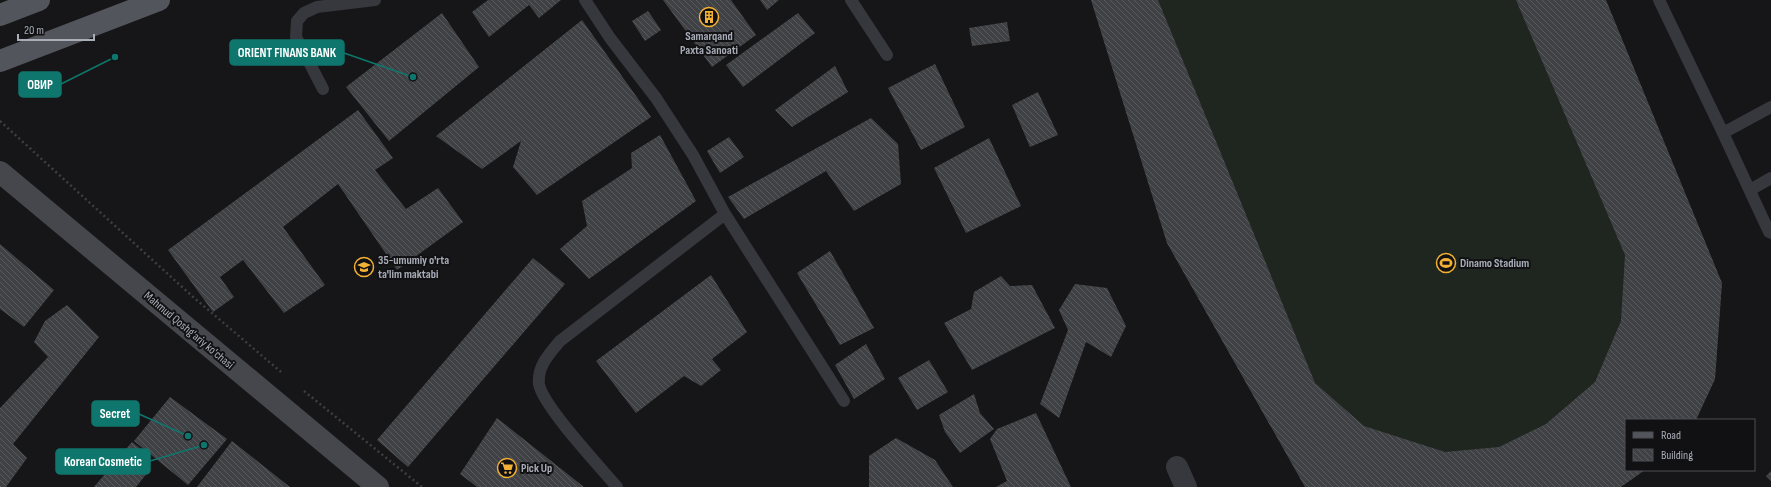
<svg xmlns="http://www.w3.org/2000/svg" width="1771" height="487" viewBox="0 0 1771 487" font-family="'Sofia Sans Condensed',sans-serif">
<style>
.pitch{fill:#1e261f}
.building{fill:url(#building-back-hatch)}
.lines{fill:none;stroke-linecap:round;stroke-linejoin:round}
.path{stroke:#3d3f44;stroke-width:2.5;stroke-dasharray:2 3;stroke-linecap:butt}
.service{stroke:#37383d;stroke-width:12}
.minor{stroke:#37383d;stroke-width:22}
.secondary{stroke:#45474d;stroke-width:22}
.primary{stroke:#53555c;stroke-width:22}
.labels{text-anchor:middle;stroke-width:4;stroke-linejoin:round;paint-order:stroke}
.poi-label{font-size:12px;font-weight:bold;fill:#a8adb8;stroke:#111113;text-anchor:start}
.street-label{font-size:12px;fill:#a8adb8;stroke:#111113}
.leader{fill:none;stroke:#0f766e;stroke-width:1.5}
.callout-dot{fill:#0f766e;stroke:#111113;stroke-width:1.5}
.callout{fill:#0f766e;stroke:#0f766e;stroke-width:1.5}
.callout-label{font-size:13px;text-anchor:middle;font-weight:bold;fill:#fff}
</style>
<defs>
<pattern id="building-back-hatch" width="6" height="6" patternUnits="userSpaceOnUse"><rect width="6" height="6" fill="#404145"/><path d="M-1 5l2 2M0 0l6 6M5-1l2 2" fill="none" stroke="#595a5e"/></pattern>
</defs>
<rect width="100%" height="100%" fill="#161618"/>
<path class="pitch" d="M1091,0h515l116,283 -7,96 -19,41h-70v50l-5,17h-316l-138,-244z"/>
<path class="building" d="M488,0h73l-22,18 -10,-13 -40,32 -17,-25z
M663,0h68l25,35 -44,32z
M760,0h19l-12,10z
M1091,0h67l157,383 49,43 81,26 54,-5 47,-23 49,-42 26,-61 4,-66 -109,-255h90l116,283 -7,96 -19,41h-70v50h19l-24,17h-316l-138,-244z
M648,11l13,19 -16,11 -13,-20z
M442,13l37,54 -90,74 -43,-54z
M798,13l17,20 -72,54 -17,-22z
M582,20l69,97 -114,78 -24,-28 8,-26 -39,28 -46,-33z
M1007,22l3,19 -38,5 -3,-18z
M935,64l30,63 -44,23 -33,-62z
M835,66l13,26 -56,35 -17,-17z
M1038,92l20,43 -28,12 -18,-42z
M358,110l35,48 -18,12 31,39 32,-21 25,34 -66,48 -59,-86 -55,43 42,58 -41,28 -41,-53 -23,17 14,20 -21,15 -45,-62z
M871,118l27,26 3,40 -47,27 -28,-40 -82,48 -16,-22z
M660,135l36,66 -107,78 -29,-30 27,-23 -5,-25 50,-33 -1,-15z
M729,137l15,20 -24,16 -13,-22z
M989,138l32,68 -55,27 -32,-65z
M0,244l54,46 -30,37 -24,-18z
M830,251l44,77 -34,17 -43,-72z
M533,258l32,26 -157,183 -31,-27z
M711,275l36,57 -35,27 9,11 -20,16 -17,-10 -48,37 -40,-52z
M1001,276l9,10 22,-1 23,43 -83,42 -28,-47 27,-14 3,-17z
M1075,284l32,4 19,38 -15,31 -25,-15 -27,76 -19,-14 28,-74 -9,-20z
M67,305l32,32 -86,107 14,14 -21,29h-6v-79l48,-51 -14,-15 11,-21z
M866,344l19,35 -31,20 -19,-34z
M929,360l19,32 -31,18 -19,-32z
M974,394l6,19 14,16 -34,24 -15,-21 -6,-17z
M170,397l57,42 -39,46 -54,-44z
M1036,413l35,74h-75l11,-6 -17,-42 7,-10z
M497,418l87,69h-107l-17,-13z
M896,438l39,22 18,27h-84v-31z
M232,441l58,46h-93z
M132,442l18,14 -8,9 6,7 -12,15h-42z
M1771,471v10l-5,-5z"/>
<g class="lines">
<path class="path" d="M0,121l192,175 89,76
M304,391l118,96"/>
<path class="service" d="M585,0l25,38 46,60 37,57 32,59 119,187
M851,0l36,55
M1659,0l64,133
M323,89l-27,-52 1,-16 7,-8 13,-6 58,-7
M1771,107l-48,26 46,99 2,1
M1750,190l21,-12
M617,487c-16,-19 -75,-82 -78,-103 -2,-18 11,-31 21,-43l165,-127"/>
<path class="minor" d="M1177,467l9,20"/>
<path class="secondary" d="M0,172l378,315"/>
<path class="primary" d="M0,15l39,-15
M0,61l159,-61"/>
</g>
<defs>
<symbol id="building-ring" viewBox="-11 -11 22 22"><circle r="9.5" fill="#111113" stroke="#f2b134" stroke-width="1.5"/><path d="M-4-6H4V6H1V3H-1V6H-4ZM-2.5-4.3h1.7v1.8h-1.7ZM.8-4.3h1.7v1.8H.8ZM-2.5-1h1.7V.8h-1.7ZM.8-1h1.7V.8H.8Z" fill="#f2b134"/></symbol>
<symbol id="stadium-ring" viewBox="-11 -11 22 22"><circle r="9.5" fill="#111113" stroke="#f2b134" stroke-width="1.5"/><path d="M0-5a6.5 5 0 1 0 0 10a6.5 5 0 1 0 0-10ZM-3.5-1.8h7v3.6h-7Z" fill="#f2b134"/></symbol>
<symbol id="school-ring" viewBox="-11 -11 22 22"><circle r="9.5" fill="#111113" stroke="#f2b134" stroke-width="1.5"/><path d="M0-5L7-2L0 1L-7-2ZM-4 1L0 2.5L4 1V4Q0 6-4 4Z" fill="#f2b134"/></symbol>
<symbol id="supermarket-ring" viewBox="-11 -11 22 22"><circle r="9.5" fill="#111113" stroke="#f2b134" stroke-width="1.5"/><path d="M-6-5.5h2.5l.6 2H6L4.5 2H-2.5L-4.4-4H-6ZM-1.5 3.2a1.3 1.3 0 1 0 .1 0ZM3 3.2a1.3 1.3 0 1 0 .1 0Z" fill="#f2b134"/></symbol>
</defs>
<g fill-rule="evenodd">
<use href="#building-ring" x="698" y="6" width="22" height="22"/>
<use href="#stadium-ring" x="1435" y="252" width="22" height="22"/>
<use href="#school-ring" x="353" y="256" width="22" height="22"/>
<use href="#supermarket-ring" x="496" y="457" width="22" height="22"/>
</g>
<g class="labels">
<g class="poi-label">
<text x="709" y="40" text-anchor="middle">Samarqand<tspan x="709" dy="14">Paxta Sanoati</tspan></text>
<text x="378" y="264">35-umumiy o'rta<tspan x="378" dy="14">ta'lim maktabi</tspan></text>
<text x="1460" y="267">Dinamo Stadium</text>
<text x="521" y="472">Pick Up</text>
</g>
<g class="street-label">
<text transform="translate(189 330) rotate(40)" y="4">Mahmud Qoshg'ariy ko'chasi</text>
</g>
</g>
<path class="leader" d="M413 77L344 53M115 57L61 84M188 436L139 414M204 445L150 461"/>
<g class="callout-dot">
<circle cx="413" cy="77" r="4"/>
<circle cx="115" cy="57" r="4"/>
<circle cx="188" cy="436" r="4"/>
<circle cx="204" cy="445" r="4"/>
</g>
<g class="callout">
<rect x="230" y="40" width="114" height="25" rx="4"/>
<rect x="19" y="72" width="42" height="25" rx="4"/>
<rect x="92" y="401" width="47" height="25" rx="4"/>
<rect x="56" y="449" width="94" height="25" rx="4"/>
</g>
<g class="callout-label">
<text x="287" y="57">ORIENT FINANS BANK</text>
<text x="40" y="89">ОВИР</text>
<text x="115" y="418">Secret</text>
<text x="103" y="466">Korean Cosmetic</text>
</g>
<rect x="1625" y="419" width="130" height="52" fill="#111113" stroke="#4d4f55"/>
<rect x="1633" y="432" width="20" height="6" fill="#53555c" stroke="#4d4f55"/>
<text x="1661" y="439" font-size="12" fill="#a8adb8">Road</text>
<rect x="1633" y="449" width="20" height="12" fill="url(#building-back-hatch)" stroke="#4d4f55"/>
<text x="1661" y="459" font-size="12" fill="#a8adb8">Building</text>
<path d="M18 34v6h76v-6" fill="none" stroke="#a8adb8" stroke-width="2"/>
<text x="24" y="34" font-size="12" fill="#a8adb8" stroke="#111113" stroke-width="3" paint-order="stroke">20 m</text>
</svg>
